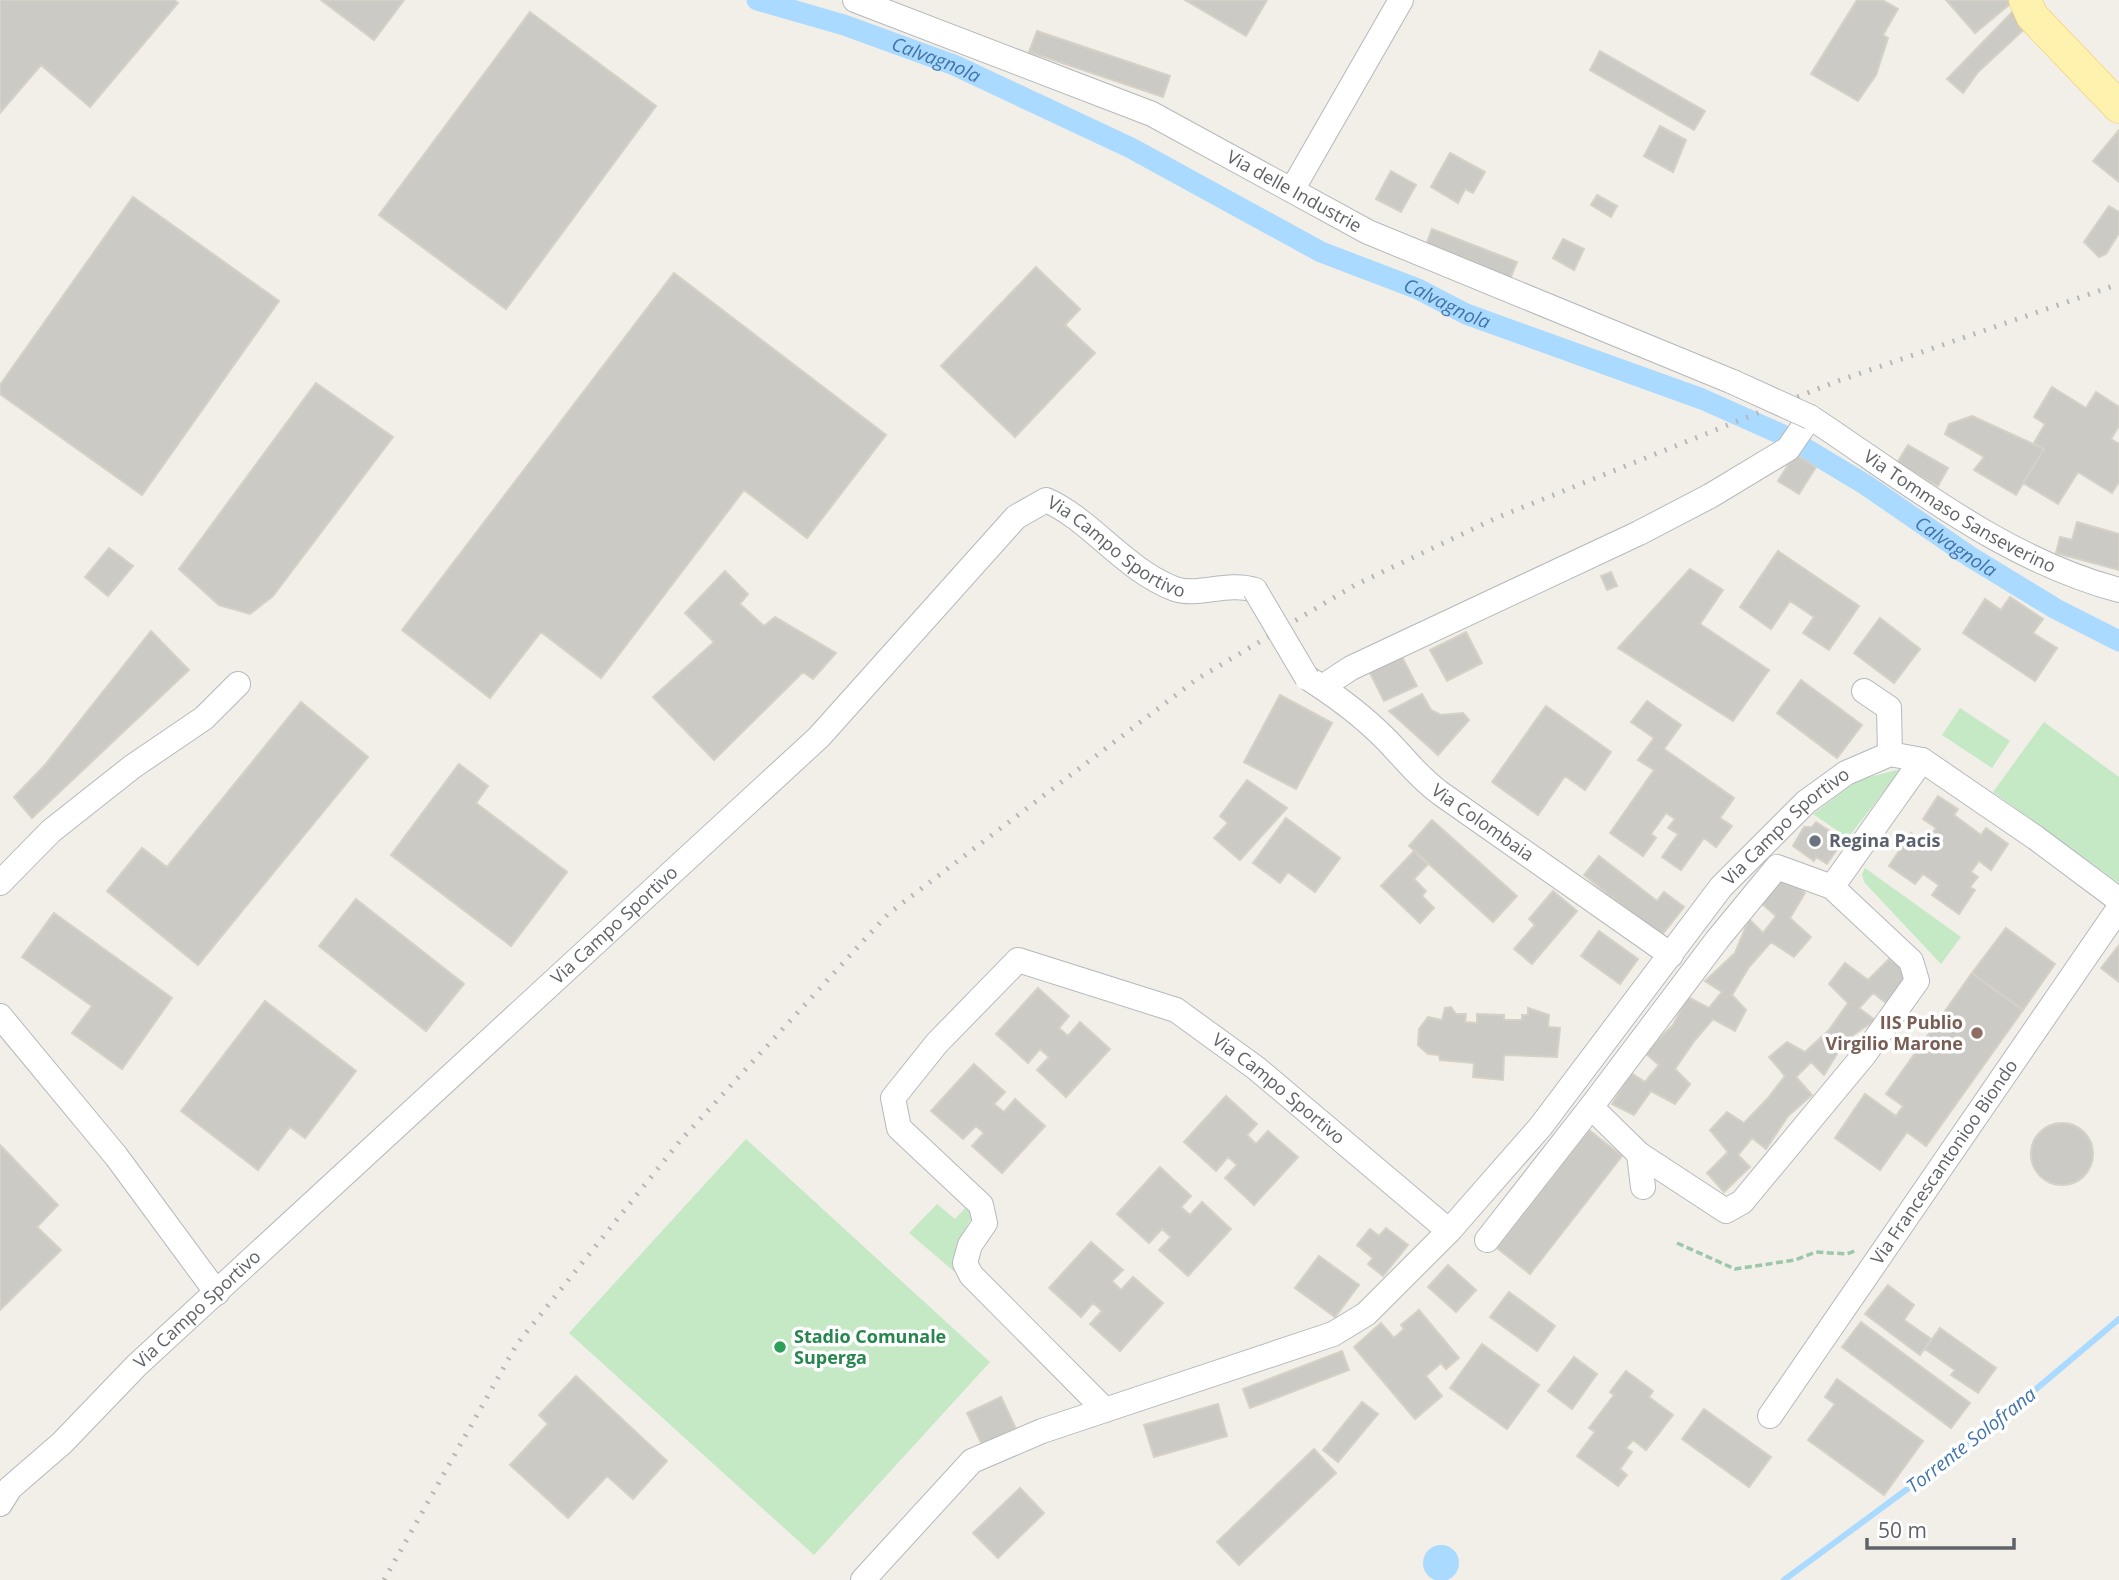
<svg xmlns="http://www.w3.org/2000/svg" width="2119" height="1580" viewBox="0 0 2119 1580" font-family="'Open Sans',sans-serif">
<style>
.green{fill:#c5e8c5}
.water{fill:#aadaff}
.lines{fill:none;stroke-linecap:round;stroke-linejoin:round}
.stream{stroke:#aadaff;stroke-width:6}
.canal{stroke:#aadaff;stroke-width:21}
.building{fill:#cccac5;stroke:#d6d1c6;stroke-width:2}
.minor-casing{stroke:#b5b8bc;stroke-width:26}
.major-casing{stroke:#f2c960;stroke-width:33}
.path{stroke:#9cc7a9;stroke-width:3.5;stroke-dasharray:7 3.5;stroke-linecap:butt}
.minor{stroke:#fff;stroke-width:24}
.major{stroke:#fff2af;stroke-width:32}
.rail{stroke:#b6b7b8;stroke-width:5;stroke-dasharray:2 9;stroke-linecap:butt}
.minor-bridge-casing{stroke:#b5b8bc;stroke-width:26;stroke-linecap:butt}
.minor-bridge{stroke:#fff;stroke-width:24}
.worship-dot{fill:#6b7280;stroke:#fff;stroke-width:2.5}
.education-dot{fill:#8d6e63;stroke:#fff;stroke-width:2.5}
.leisure-dot{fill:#2e9e5b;stroke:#fff;stroke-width:2.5}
.labels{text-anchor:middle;stroke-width:7;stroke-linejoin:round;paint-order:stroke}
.street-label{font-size:18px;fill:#5f6368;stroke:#fff}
.worship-label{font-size:18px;font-weight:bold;fill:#5b616d;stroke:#fff;text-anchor:start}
.education-label{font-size:18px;font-weight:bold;fill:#785e54;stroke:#fff;text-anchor:end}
.leisure-label{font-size:18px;font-weight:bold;fill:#27864d;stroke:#fff;text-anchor:start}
.water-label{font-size:19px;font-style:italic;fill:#4174aa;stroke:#fff}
</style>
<rect width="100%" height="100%" fill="#f1efe8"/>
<path class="green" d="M1960,708l50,33 -18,27 -50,-33z
M2044,722l75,55v106l-126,-91z
M1901,769l-53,69 -35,-24 45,-34z
M1865,868l96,69 -20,27 -77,-82 -2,-8z
M746,1139l244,223 -176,193 -245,-222z
M937,1204l18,15 13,-14 4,12 -16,28v28l-47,-40z"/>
<path class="water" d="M1423 1563a18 18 0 1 1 36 0a18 18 0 1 1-36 0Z"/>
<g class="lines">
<path class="stream" d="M1784,1580l206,-152 129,-109"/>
<path class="canal" id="s1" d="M757,0l87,25 110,40 177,83 190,104 97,37 48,25 236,85 81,36 83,50 103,71 87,53 63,32"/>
</g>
<path class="building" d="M0,0h174l4,3 -88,104 -49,-42 -41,48z
M321,0h83l-30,40z
M1185,0h82l-21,36z
M1857,0h25l16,9 -15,26 5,3 -12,37 -18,26 -47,-27z
M1946,0h61l3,4 -35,29z
M2017,7l13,17 -52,48 -15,21 -16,-14z
M530,12l126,94 -150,203 -127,-94z
M1037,31l133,45 -7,21 -134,-45z
M1600,51l105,60 -11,19 -104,-60z
M1660,126l26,14 -13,32 -29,-16z
M2119,130v52l-26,-21z
M1450,153l35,19 -12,21 -8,-4 -7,14 -27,-16z
M1391,171l25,14 -15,27 -25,-13z
M1597,195l20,11 -6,11 -20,-12z
M133,197l146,104 -137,194 -142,-101v-9z
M2109,206l10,6v21l-13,21 -7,3 -15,-15z
M1432,229l85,33 -8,20 -84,-34z
M1563,239l21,10 -10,21 -21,-12z
M1036,267l44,42 -15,16 30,28 -80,84 -74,-71z
M674,273l212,162 -79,103 -63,-48 -143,188 -60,-46 -51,66 -88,-68z
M316,383l77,54 -120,159 -23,18 -31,-9 -40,-36z
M2052,387l34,21 10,-16 23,15v19l-8,13 8,5v38l-7,11 -34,-21 -20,32 -35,-21 21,-34 -10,-6 11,-19 -11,-7z
M1972,416l72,33 -28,46 -42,-25 10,-13 -39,-23 4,-10z
M1908,445l40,23 -10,18 -41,-23z
M1795,454l21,13 -17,27 -21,-13z
M2077,522l42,12v36l-63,-17 4,-16 12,3z
M109,548l24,18 -25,30 -23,-19z
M1778,551l81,55 -30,44 -26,-17 11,-16 -24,-16 -19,28 -31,-22z
M1690,569l33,21 -23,34 69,46 -36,51 -115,-73z
M725,571l23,23 -8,10 24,22 11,-9 61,36 -23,26 -10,-7 -89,88 -61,-63 61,-55 -29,-29z
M1611,572l6,14 -10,4 -6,-14z
M2010,597l33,22 -10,14 24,15 -22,33 -72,-48 22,-34 16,11z
M1880,618l40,31 -26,34 -40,-30z
M151,631l38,39 -157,148 -18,-21 31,-32z
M1466,632l16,31 -35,18 -17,-31z
M1401,655l16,31 -33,15 -15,-30z
M1801,680l61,45 -25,33 -60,-45z
M1422,694l9,16 10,5 22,-2 6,7 -31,35 -49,-44z
M1280,695l52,28 -36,66 -52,-27z
M1647,701l34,24 -17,24 70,49 -14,20 12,8 -16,21 -12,-9 -23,32 -19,-13 16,-23 -10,-6 7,-9 -9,-6 -15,21 5,4 -13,18 -33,-23 44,-63 -16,-10 16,-22 -23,-16z
M301,702l67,55 -170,208 -91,-74 35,-43 25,19z
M1546,706l65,46 -26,38 -20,-14 -27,39 -46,-33z
M459,764l29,22 -12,17 91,69 -56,74 -120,-91z
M1247,780l40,28 -47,52 -26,-22 14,-15 -8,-7z
M1938,796l20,13 -4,6 27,20 5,-7 22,16 -17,26 -12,-9 -8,11 7,5 -8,10 5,3 -16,24 -27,-19 7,-10 -16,-11 -8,10 -26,-18 22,-33 24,17 7,-10 -10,-6 4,-6 -13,-9z
M1286,818l54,40 -25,34 -27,-20 -8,11 -27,-20z
M1432,820l85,76 -24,26 -84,-76z
M1816,822l14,9 -3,5 13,9 -13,19 -11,-7 -2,4 -21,-15 11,-19h8z
M1414,851l14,13 -14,15 12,12 -4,5 12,12 -14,15 -39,-37z
M1599,856l58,45 7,-9 20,15 -23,29 -77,-61z
M1786,876l19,17 -15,25 21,19 -17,20 -23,-15 -22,25 -17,28 14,15 -11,21 -22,-12 -18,21 -20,29 15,15 -15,20 -24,-13 -17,24 -22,-11 19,-31 14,9 14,-17 -14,-12 28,-28 15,-28 21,11 13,-16 -17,-11 30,-28 14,-34 14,14 13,-17 -15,-13z
M1553,891l24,20 -45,53 -18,-15 21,-24 -6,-6z
M356,899l108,85 -38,47 -107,-85z
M54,913l118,85 -50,71 -50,-36 20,-27 -70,-49z
M2006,928l49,36 -32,46 -51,-37z
M1599,931l39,28 -18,25 -39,-28z
M2119,945v37l-18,-14z
M1889,959l21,15 -21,31 -16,-12 -14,15 16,12 -30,21 -21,34 -13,-13 -15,15 16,18 -24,21 -22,33 -14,-11 -14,17 12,12 -26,25 -17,-19 21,-21 -18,-22 17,-18 17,11 24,-25 17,-22 -16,-19 18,-15 18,10 24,-22 19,-27 -19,-19 16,-21 23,17z
M1972,973l51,37 -97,136 -19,-14 -27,38 -45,-32 30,-44 31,22 7,-10 -17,-12z
M1038,988l31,28 -10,12 9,8 12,-14 30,27 -44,48 -29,-27 12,-13 -9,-8 -12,14 -32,-29z
M265,1001l91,70 -51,67 -15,-11 -32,43 -77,-59z
M1451,1007l5,7h10l-1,8 12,1v-9l27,1v5h18v-5h6v-7l21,7 -1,12 12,1 -3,29 -53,-2 -1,25 -30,-3 1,-14 -34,-3 -1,-5 -11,-1 -10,-9 1,-16 9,-12 14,3 3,-12z
M974,1064l31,28 -11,12 10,8 11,-13 30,27 -43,47 -30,-27 12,-13 -8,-7 -13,13 -32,-28z
M1226,1096l31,28 -10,11 9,9 12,-13 30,26 -44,48 -29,-27 12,-13 -9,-8 -12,14 -32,-29z
M2031 1154a31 31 0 1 1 62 0a31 31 0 1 1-62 0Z
M1589,1130l33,26 -92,118 -33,-26z
M0,1145l58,60 -21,22 24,23 -61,60z
M1160,1167l31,29 -10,11 9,8 12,-13 29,27 -43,47 -29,-26 12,-13 -9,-8 -13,14 -32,-29z
M1386,1228l22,17 -25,31 -15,-12 5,-6 -16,-13 13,-16 9,7z
M1091,1242l32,28 -11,11 9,9 12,-13 30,26 -43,48 -30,-27 12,-13 -9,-8 -12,14 -32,-29z
M1319,1256l40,29 -24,32 -40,-29z
M1448,1265l28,25 -20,22 -28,-25z
M1888,1285l26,20 -10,15 27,19 -11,16 -55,-41z
M1509,1292l46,34 -18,25 -47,-34z
M1419,1310l40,48 -13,11 -5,-6 -15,13 16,20 -27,23 -61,-72 27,-24 13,15 10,-9 -3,-4z
M1861,1322l109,81 -19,25 -109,-81z
M1940,1328l56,40 -18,25 -27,-18 4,-5 -30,-21z
M1482,1344l57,41 -32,44 -57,-41z
M1342,1351l7,19 -99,38 -7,-19z
M1574,1357l23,17 -25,35 -24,-18z
M1626,1371l27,20 -4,6 24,18 -27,35 -13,-10 -7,8 6,4 -12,17 7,6 -9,11 -41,-30 18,-24 -6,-4 25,-33 -4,-3z
M576,1376l91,85 -34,38 -26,-23 -39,42 -58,-53 38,-41 -9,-9z
M1837,1379l86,62 -39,54 -76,-55 27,-36 -10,-7z
M1001,1397l16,34 -34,16 -16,-34z
M1362,1402l16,12 -40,48 -15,-12z
M1218,1404l9,32 -73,21 -10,-32z
M1704,1409l67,48 -22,30 -67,-48z
M1314,1449l22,24 -97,92 -22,-23z
M1020,1488l24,25 -46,45 -25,-25z"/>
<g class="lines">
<defs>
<g id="minor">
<path id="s2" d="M855,0l297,114 216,118 365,150"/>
<path d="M1292,190l109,-190"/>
<path id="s3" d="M1311,680c31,20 60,42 85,70 17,18 23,27 44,43l231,162"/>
<path id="s4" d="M1322,687l29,-19 288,-135 71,-37 78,-47 22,-32c97,64 195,143 309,173"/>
<path d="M1864,691l25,17 1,46"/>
<path d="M1777,867l55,20 79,74 6,20 -53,74 -122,147 -16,9 -87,-57 -48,-47 126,-167z"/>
<path d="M0,883l51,-52 81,-64 72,-49 34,-34"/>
<path d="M1832,887l90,-127"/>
<path d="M0,1016l116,140 101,137"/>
<path d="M1639,1154l4,33"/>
<path d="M1487,1240l104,-133"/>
<path id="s5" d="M1105,1410l-134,-135 -6,-12 5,-18 15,-22 -4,-18 -82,-77 -6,-30 44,-55 81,-83 158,50 80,58 193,163"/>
<path id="s6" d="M1770,1416l349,-508"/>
<path id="s7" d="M0,1504l10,-16 52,-45 75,-78 682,-628 197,-220 30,-17c44,19 80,71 129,89 22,8 53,-8 80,1"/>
<path id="s8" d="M863,1580l109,-119 70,-30 291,-97 33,-20 83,-83 92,-105 180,-239 85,-85 40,-29 44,-19 32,6 114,78 83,62"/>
</g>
<path id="major" d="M2025,0l7,16 87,91"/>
</defs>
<use href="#minor" class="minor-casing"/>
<use href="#major" class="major-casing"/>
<path class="path" d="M1677,1243l58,26 60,-9 21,-8 31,2 10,-4"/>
<use href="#minor" class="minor"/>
<use href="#major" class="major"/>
<path class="rail" d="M384,1580l133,-236 163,-203 208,-227 309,-235 158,-94 141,-67 339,-136 284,-98"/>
<defs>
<path id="minor-bridge" d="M1733,382l77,35
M1255,590l52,88"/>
</defs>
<use href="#minor-bridge" class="minor-bridge-casing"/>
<use href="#minor-bridge" class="minor-bridge"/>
</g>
<circle class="worship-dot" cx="1815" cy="841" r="7"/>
<circle class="education-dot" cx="1977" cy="1033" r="7"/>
<circle class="leisure-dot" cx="780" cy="1347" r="7"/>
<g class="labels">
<g class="street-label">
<text dy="6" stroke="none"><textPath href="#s2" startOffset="480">Via delle Industrie</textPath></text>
<text dy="6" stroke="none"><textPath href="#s4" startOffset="740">Via Tommaso Sanseverino</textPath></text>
<text dy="6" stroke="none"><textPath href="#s7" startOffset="1538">Via Campo Sportivo</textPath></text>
<text dy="6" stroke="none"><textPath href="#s3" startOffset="224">Via Colombaia</textPath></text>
<text dy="6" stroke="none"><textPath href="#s8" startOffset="1228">Via Campo Sportivo</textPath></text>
<text dy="6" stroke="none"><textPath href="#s7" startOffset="845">Via Campo Sportivo</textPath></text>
<text dy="6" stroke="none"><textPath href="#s5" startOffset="892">Via Campo Sportivo</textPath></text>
<text dy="6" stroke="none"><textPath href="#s6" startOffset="308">Via Francescantonioo Biondo</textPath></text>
<text dy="6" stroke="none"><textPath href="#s7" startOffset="278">Via Campo Sportivo</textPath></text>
</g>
<g class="worship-label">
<text x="1829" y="847">Regina Pacis</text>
</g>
<g class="education-label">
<text x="1963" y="1029">IIS Publio<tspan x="1963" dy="21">Virgilio Marone</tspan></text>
</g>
<g class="leisure-label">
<text x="794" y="1343">Stadio Comunale<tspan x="794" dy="21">Superga</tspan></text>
</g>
<g class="water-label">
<text dy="7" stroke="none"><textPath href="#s1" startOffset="189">Calvagnola</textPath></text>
<text dy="7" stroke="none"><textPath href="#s1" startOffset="756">Calvagnola</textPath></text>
<text dy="7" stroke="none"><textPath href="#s1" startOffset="1323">Calvagnola</textPath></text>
<text transform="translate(1971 1440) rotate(-38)" y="7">Torrente Solofrana</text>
</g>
</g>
<path d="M1867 1538v10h147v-10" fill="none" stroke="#5f6368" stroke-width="3.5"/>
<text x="1878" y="1538" font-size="21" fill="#5f6368" stroke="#ffffff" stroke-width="5" paint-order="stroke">50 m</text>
</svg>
